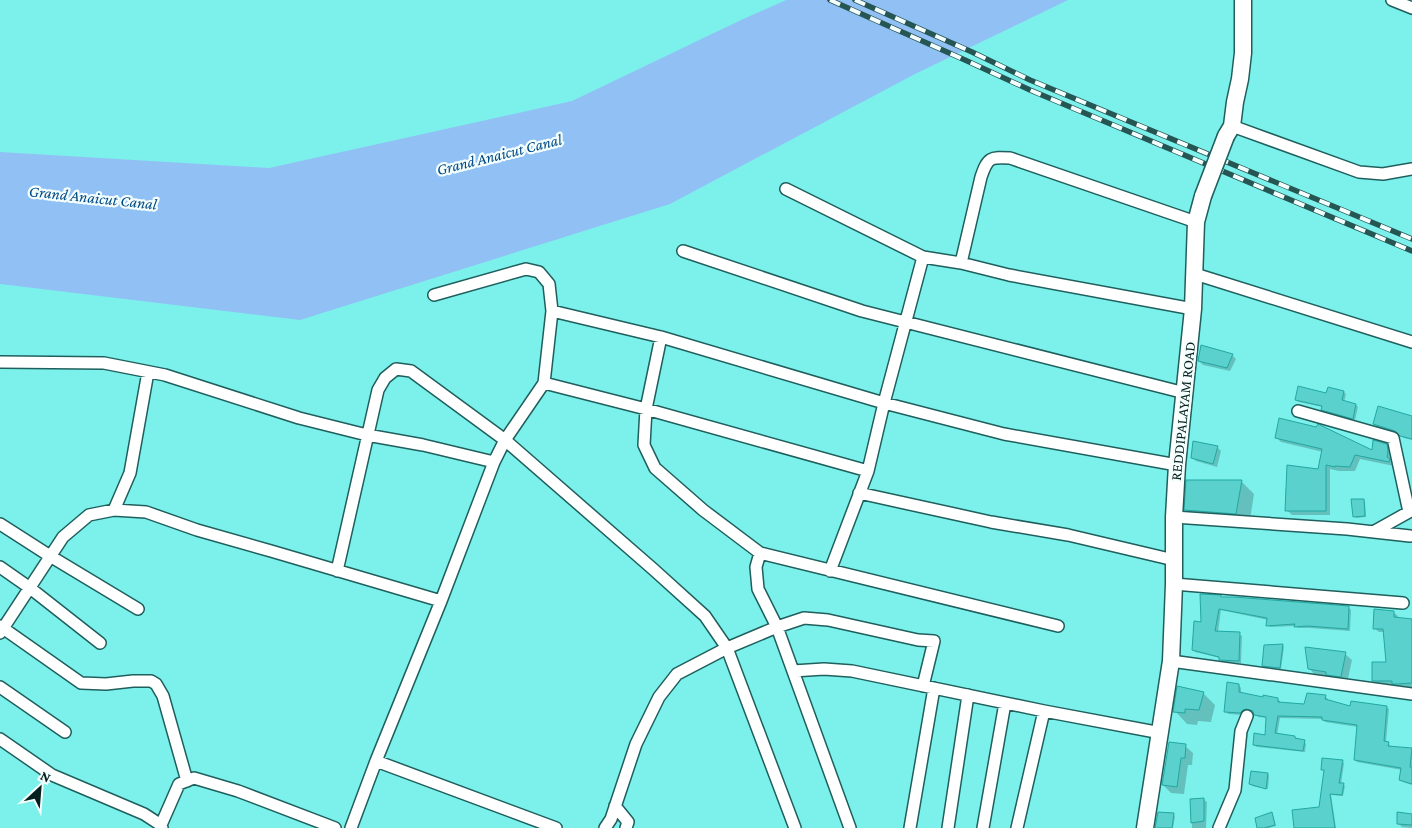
<svg xmlns="http://www.w3.org/2000/svg" width="1412" height="828" viewBox="0 0 1412 828" font-family="'Crimson Pro',serif">
<style>
.water{fill:#91c1f4}
.shadow{fill:#0003}
.building{fill:#5ad1cc;stroke:#23a7a2}
.lines{fill:none;stroke-linecap:round;stroke-linejoin:round}
.street-casing{stroke:#1f5f5d;stroke-width:14}
.secondary-casing{stroke:#1f5f5d;stroke-width:19}
.street{stroke:#fff;stroke-width:11}
.secondary{stroke:#fff;stroke-width:16}
.rail-casing{stroke:#255654;stroke-width:5.5}
.rail{stroke:#f4fefd;stroke-width:4;stroke-dasharray:11;stroke-linecap:butt}
.secondary-bridge-casing{stroke:#1f5f5d;stroke-width:19;stroke-linecap:butt}
.secondary-bridge{stroke:#fff;stroke-width:16}
.labels{text-anchor:middle;stroke-width:4.5;stroke-linejoin:round;paint-order:stroke}
.street-label{font-size:15px;fill:#06201f;stroke:#f4fefd}
.water-label{font-size:16px;font-style:italic;fill:#004a86;stroke:#f4fefd}
</style>
<rect width="100%" height="100%" fill="#7cf1eb"/>
<path class="water" d="M786,0h282l-153,74 -245,130 -370,116 -300,-36v-132l269,16 303,-67 169,-81z"/>
<path class="shadow" d="M1232,355l4,4 -6,12 -27,-6 -4,-4z
M1344,392l2,2 -2,8 12,3 2,2 -3,13 -30,-8 -2,-3v-2l-24,-5 -3,-2z
M1412,418v22l-8,-2 -5,-5 -22,-6 -3,-3z
M1276,437l97,15 13,-7 5,5 2,7 -1,5 2,3v1l-34,-7 -5,12h-16l-9,-2v46h-38l-5,-5 32,-40 4,-18 -42,-10z
M1217,447l4,4 -4,16 -21,-6 -4,-4z
M1241,481l13,13 -5,32 -51,-4 -12,-12z
M1364,500l1,2 1,15 -10,1 -1,-2z
M1221,597l1,1 126,9 3,3 -1,21 -40,-3h-12l-3,-2 -25,1 -2,-2v-5l-47,-10 -3,22 21,2 3,2 -1,27 -18,-1 -3,-4 -25,-6 -2,-2 9,-27z
M1393,612l5,4v3l14,2v66l-10,1 -5,-1 -3,-2h-17l-4,-5 15,-16 -3,-32h-6l-5,-4z
M1282,645l2,2 -3,22 -16,-2 -1,-2z
M1345,654l7,6 -5,23 -31,-7 -7,-8z
M1239,685l2,3v5l23,6h13l3,2v2l25,3 20,-10 3,3 -1,2 24,7 35,-1 3,2 -3,33 5,4v1l21,2v36l-9,-3 -3,-2 2,-10 -45,-8 -2,-3 3,-32 -33,-5 -2,-3 -43,-1 -3,17 17,2 10,5 2,2 -1,8 -48,-5 -3,-2 13,-9 1,-18 -10,-1 -3,-5 -5,-2 -5,2 -2,3 -15,-1 -2,-3z
M1203,693l12,12 -4,17 -13,-1 -1,4 -10,-1 -12,-13z
M1185,746l8,7 -1,12h-4l-4,29 -13,-1 -8,-8z
M1342,762l2,1 -3,21 4,2 -2,10 -12,-1 5,33h-41l25,-20 6,-37 -4,-2z
M1268,774l1,2 -1,13 -16,-3 -1,-2z
M1192,800h12l3,2 -1,26h-14z
M1272,813l1,2 3,11 -7,2h-11z
M1173,814l2,2 -2,12h-17z
M1412,815v13l-10,-1 -4,-4z"/>
<path class="building" d="M1201,345l32,9 -6,14 -29,-7z
M1298,386l28,7 2,-6 16,4 -2,9 14,4 -3,15 -32,-9 1,-4 -27,-6z
M1378,406l34,10v23l-12,-3 -5,-5 -22,-7z
M1279,418l37,9 2,-3 54,26 1,-10 14,4 1,7 -1,6 3,2 -1,3 -34,-7 -5,12 -15,-1v1l-9,-2v46h-41l2,-46 31,4 4,-20 -47,-11z
M1193,441l25,5 -5,18 -22,-6z
M1186,480h56l-6,34 -52,-4z
M1351,499h13l1,17 -12,1z
M1200,594l21,1v2h13l115,9 -1,23 -41,-3 -13,1 1,-3 -29,2 1,-8 -48,-9 -4,22 25,1 -1,29 -20,-1v-3l-27,-7 2,-29 7,1z
M1374,609l20,2v6l18,2v64l-15,1h-5v-3h-20v-19h14l-3,-33h-10z
M1283,644l-3,24 -18,-2 2,-21z
M1305,647l41,5 -5,25 -15,-2v-3l-18,-3z
M1227,682l12,2v8l24,5v-2l15,3v4l26,2 3,-11 19,2 -1,4 25,7 1,-5 36,5 -3,35 5,1 -1,4 24,2 -2,19 2,1v16l-13,-4 2,-12 -47,-8 3,-35 -35,-5v-3l-44,-1 -3,17 20,3v2l10,2 -2,11 -50,-6 1,-12 11,2 1,-18 -12,-2 -1,-4 -7,-2 -3,1 -3,3 -16,-1z
M1177,686l27,6 -5,18 -14,-1v4l-12,-1z
M1169,742l17,2 -1,14h-4l-4,29 -15,-2z
M1322,758l21,2 -4,23h5l-2,12 -12,-1 5,34h-41l-2,-18 27,-3 5,-37h-3z
M1251,771l17,2 -2,16 -17,-5z
M1204,798v23l-13,2 -1,-24z
M1158,812l16,1 -2,15h-17z
M1272,812l3,13 -11,3h-7l-2,-10z
M1397,812l15,2v11l-15,-1z"/>
<g class="lines">
<defs>
<path id="street" d="M1392,0l20,8
M1232,126l127,46 24,2 29,-5
M786,189l137,68
M683,251l179,60 323,82
M961,263l20,-86c7,-20 9,-20 29,-19l186,64
M1195,274l217,68
M552,311l109,26 223,66 120,31 173,31
M661,337l-15,72 -2,36 11,23 48,42 57,43 298,73
M0,362l104,1 61,12 134,43 68,17 56,10 71,17
M544,383l102,26 222,62
M1298,411l95,27 16,74 -36,20
M859,493l132,29 77,13 106,25
M114,510l16,-37 18,-101
M1174,517l173,12 63,7
M0,524l50,32 88,53
M760,553l-4,14 2,22 19,38 73,201
M0,567l30,21 70,55
M337,571l41,-181 7,-12 11,-9 15,2 94,69 148,129 52,47 22,32 68,180
M830,571l38,-100 16,-68 39,-146 38,6 48,12 184,34
M1174,584l229,19
M0,626l81,57 25,1 27,-3h18l5,3 7,12 24,85
M0,633l63,-96 26,-22 25,-5 32,2 51,18 74,21 170,50
M1171,661l241,33
M793,671l31,-2 28,2 192,40 117,22
M0,687l65,45
M0,739l52,36 92,39 17,11 1,3
M376,761l180,67
M615,806l13,16 -2,6
M161,825l18,-41 15,-6 44,13 97,37
M351,828l25,-67 65,-160 53,-139 11,-22 39,-57 8,-72 -3,-27 -10,-12 -13,-3 -92,26
M605,828l6,-9 25,-75 23,-47 18,-23 50,-26 50,-21 27,-9 24,2 90,20 16,1 -11,45
M910,828l24,-140
M948,828l20,-133
M983,828l22,-125
M1017,828l27,-117
M1219,828l16,-38 6,-59 6,-15"/>
<path id="secondary" d="M1226,136l6,-10 3,-24 5,-23 3,-26v-53
M1145,828l26,-167 3,-77v-67l3,-52 16,-156 3,-87 7,-26"/>
</defs>
<use href="#street" class="street-casing"/>
<use href="#secondary" class="secondary-casing"/>
<use href="#street" class="street"/>
<use href="#secondary" class="secondary"/>
<defs>
<path id="rail" d="M830,0l135,60 65,30 382,161
M855,0l117,52 58,28 382,159"/>
</defs>
<use href="#rail" class="rail-casing"/>
<use href="#rail" class="rail"/>
<defs>
<path id="secondary-bridge" d="M1203,196l23,-60"/>
</defs>
<use href="#secondary-bridge" class="secondary-bridge-casing"/>
<use href="#secondary-bridge" class="secondary-bridge"/>
</g>
<g class="labels">
<g class="street-label">
<text transform="translate(1183 411) rotate(-84)" y="5">REDDIPALAYAM ROAD</text>
</g>
<g class="water-label">
<text transform="translate(499 154) rotate(-14)" y="6">Grand Anaicut Canal</text>
<text transform="translate(93 197) rotate(6)" y="6">Grand Anaicut Canal</text>
</g>
</g>
<g transform="translate(40 788) rotate(26)" stroke="#f4fefd" stroke-width="4" paint-order="stroke">
<path d="M0-4L9 19L0 12L-9 19Z" fill="#06201f"/>
<text y="-8" font-size="14" font-weight="bold" text-anchor="middle" fill="#06201f">N</text>
</g>
</svg>
